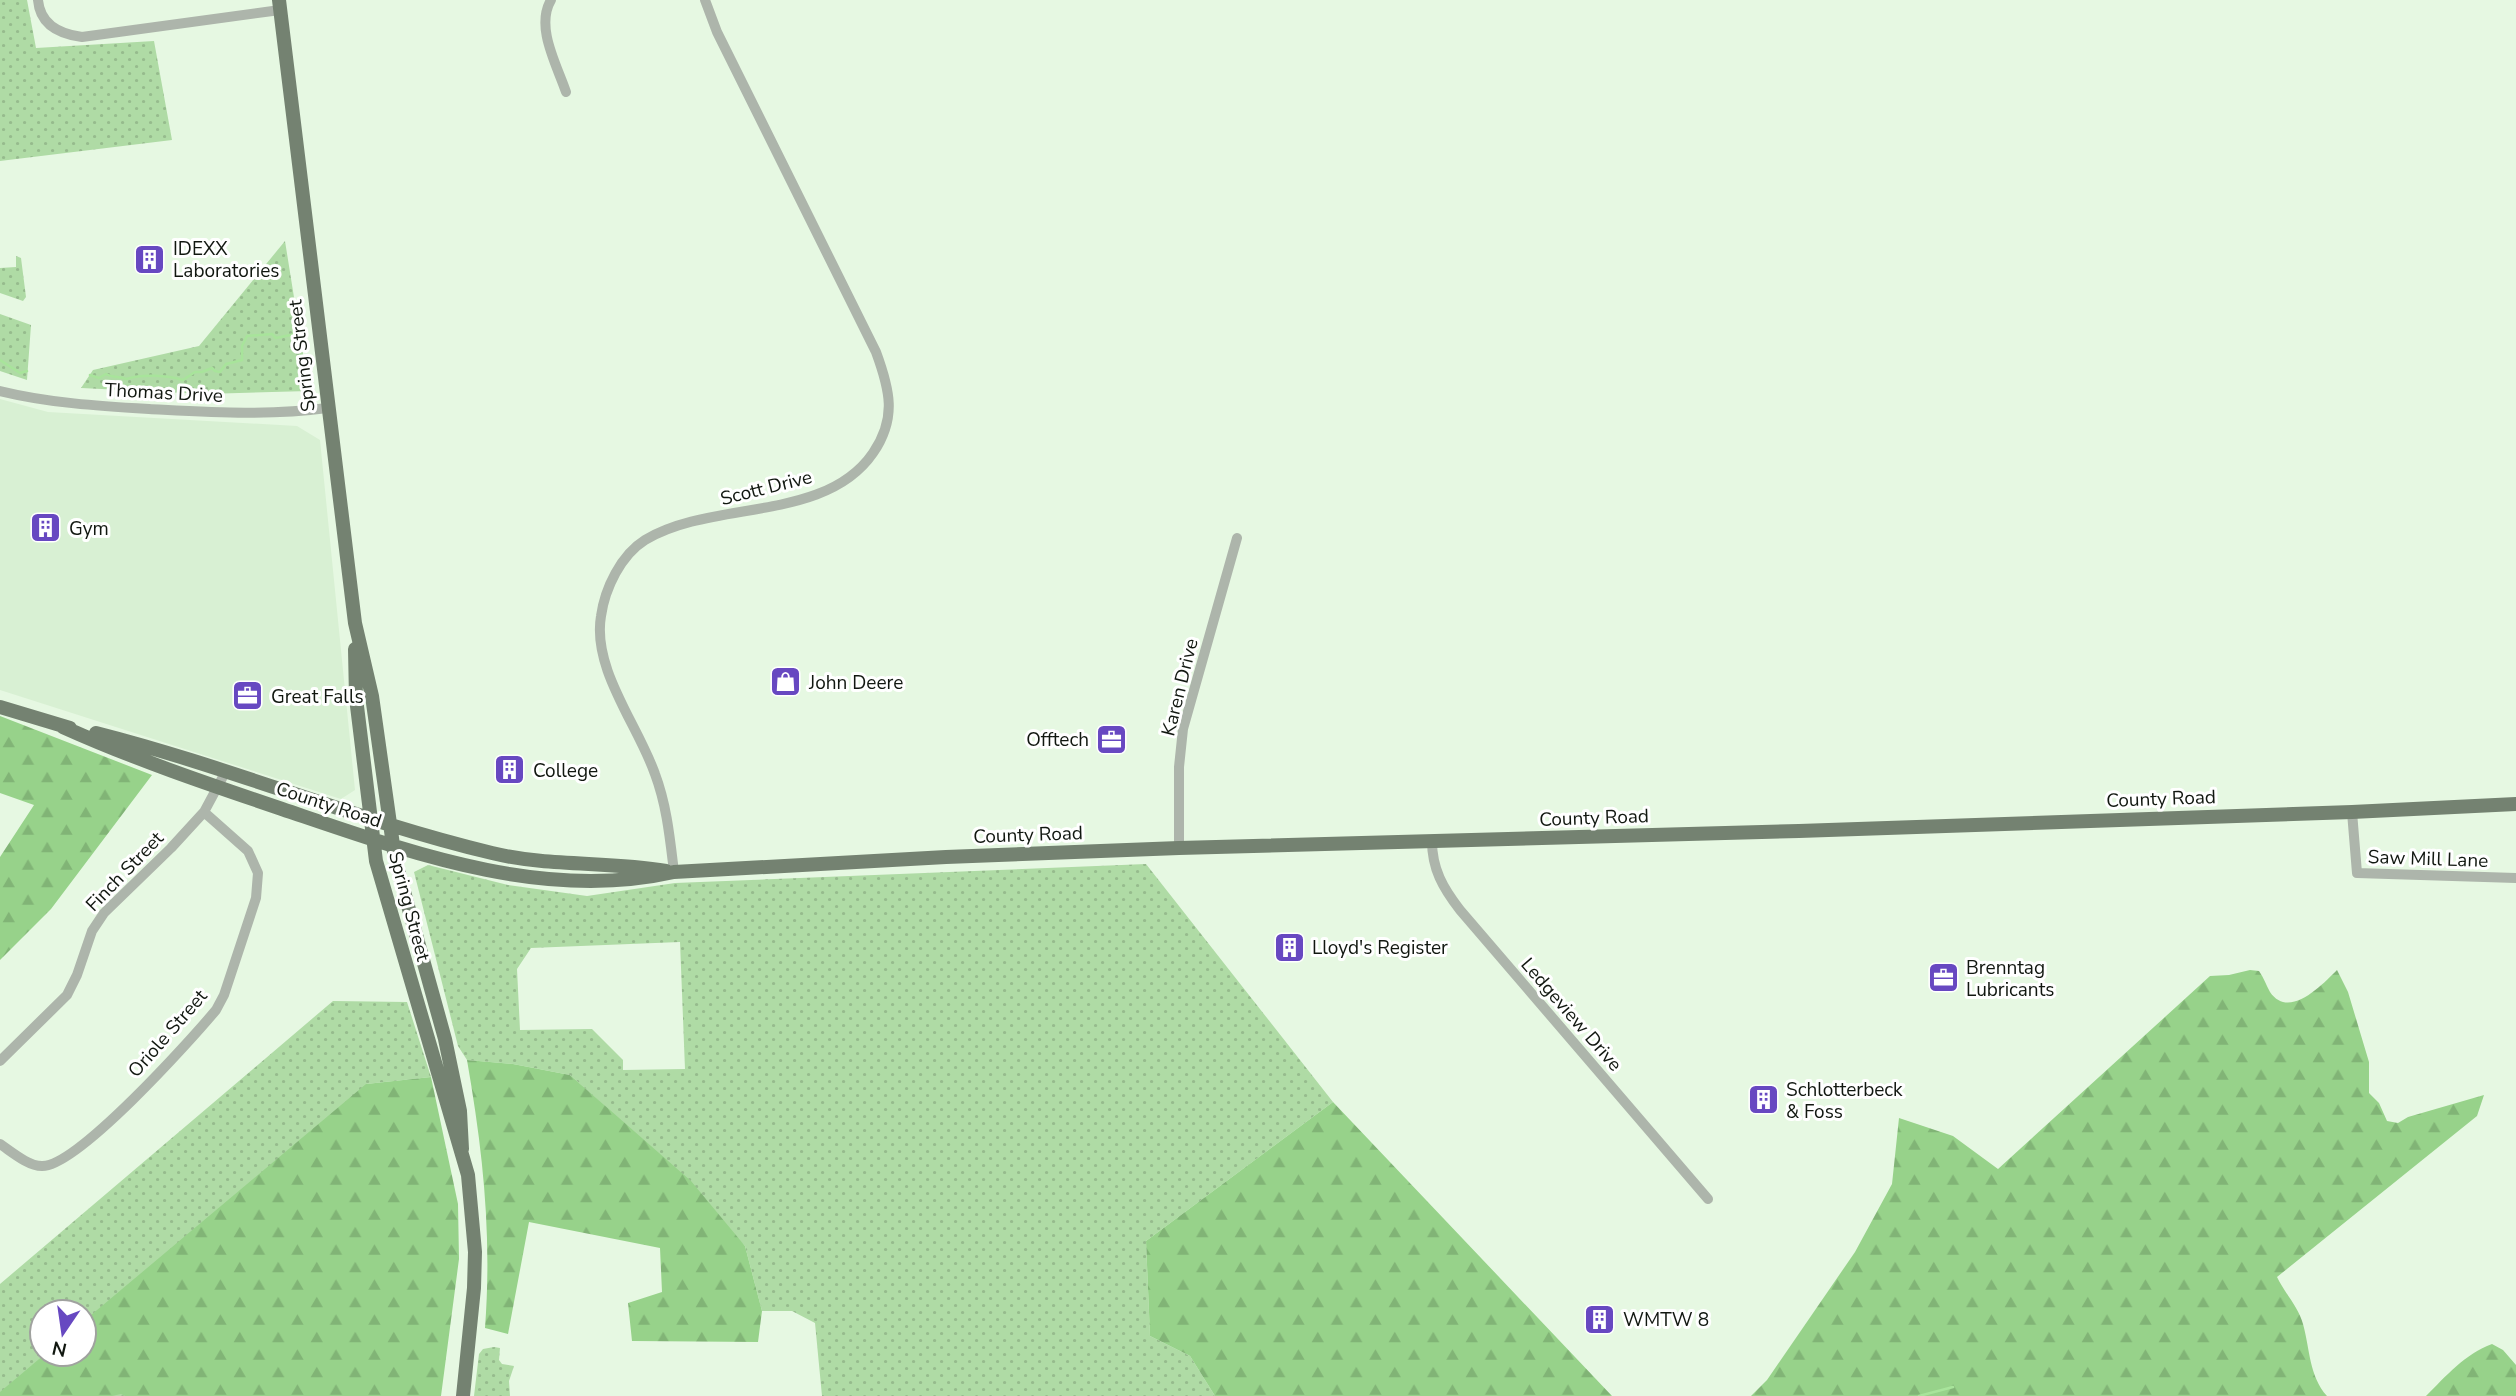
<svg xmlns="http://www.w3.org/2000/svg" width="2516" height="1396" viewBox="0 0 2516 1396" font-family="'Nunito Sans',sans-serif">
<style>
.built{fill:#d8f0d3}
.grass{fill:url(#grass-dots);fill-rule:evenodd}
.forest{fill:url(#forest-firs)}
.lines{fill:none;stroke-linecap:round;stroke-linejoin:round}
.stream{stroke:#a8e49b;stroke-width:2.5}
.minor{stroke:#adb5ab;stroke-width:10}
.major{stroke:#748271;stroke-width:14}
.labels{text-anchor:middle;stroke-width:6;stroke-linejoin:round;paint-order:stroke}
.poi-label{font-size:19px;fill:#111710;stroke:#fff;text-anchor:start}
.street-label{font-size:19px;fill:#111710;stroke:#fff}
</style>
<defs>
<pattern id="grass-dots" width="8" height="8" patternUnits="userSpaceOnUse" patternTransform="scale(1.75)"><rect width="8" height="8" fill="#afdba5"/><path d="M2 2h.1M6 6h.1" fill="none" stroke="#96bb8d" stroke-width="1.8" stroke-linecap="round"/></pattern>
<pattern id="forest-firs" width="22" height="20" patternUnits="userSpaceOnUse" patternTransform="scale(1.75)"><rect width="22" height="20" fill="#97d28a"/><path d="M5 1l3.5 6h-7zM16 11l3.5 6h-7z" fill="#81b476"/></pattern>
</defs>
<rect width="100%" height="100%" fill="#e6f8e2"/>
<path class="built" d="M0,399l48,13 249,14 23,14 35,350 -14,9 -341,-109z"/>
<path class="grass" d="M0,0h27l9,48 118,-7 18,99 -172,21z
M285,241l24,150 -104,3 -124,-6 12,-18 106,-24z
M16,256l5,2 5,39 -3,4 -23,-8v-25l16,-1z
M0,314l31,11 -4,55 -27,-9z
M1146,864l187,238 -187,139 4,95 40,20 25,40h-393l-7,-73 -23,-12h-30l-17,-65 -139,-139 -36,-32 -57,-11 -46,-4 -9,-14 -44,-174 14,-7 80,20 79,11 88,-13zM680,942l5,127 -62,1v-10l-31,-31 -72,1 -3,-61 14,-21z
M333,1001l74,1 24,75 -65,7 27,312h-393v-112zM42,1312h42v42h-42z
M494,1347l6,1 -1,12 3,4 12,2 -5,15 1,15h-36l5,-42 4,-5z"/>
<path class="forest" d="M0,716l152,59 -101,134 -51,51v-103l34,-52 -34,-12z
M2250,970l9,1c5,7 7,14 11,21 19,28 52,-7 67,-22l11,22 21,70v31l10,10 8,18 11,2 10,-6 76,-22 -7,21 -200,161c7,15 22,31 26,47 7,25 6,52 24,72h-576l16,-16 88,-128 37,-68 7,-66 54,18 45,33 212,-193 19,-1z
M467,1060l46,4 57,11 121,106 54,65 17,65 -4,31 -126,-1 -4,-38 34,-11 -2,-44 -131,-26 -21,112 -23,-6c7,-94 -2,-176 -18,-268z
M431,1077l27,127 1,55 -18,137h-316l-4,-2 -9,2h-112v-4l45,-38h39v-33l282,-237z
M1333,1102l279,294h-397l-25,-40 -40,-20 -4,-95z
M2492,1344l11,6 13,15v31h-90c20,-20 39,-42 66,-52z"/>
<g class="lines">
<path class="stream" d="M0,360l20,13 7,-2
M90,375l9,3 7,-4c7,4 13,2 20,5 16,-5 41,-4 57,1l12,-8h7l10,-4 3,3 5,1 6,-8 16,-4v-14l5,-10 25,-2 4,4 24,-5
M1919,1396l34,-9"/>
<path class="minor" d="M38,0c2,24 21,34 44,37l198,-27
M551,0c-16,27 6,65 15,92
M0,391c49,12 99,15 149,18 60,3 119,7 178,-1
M2352,812l5,61 159,5
M1432,841c0,28 11,47 28,69l248,289
M1179,848v-81l4,-38 54,-191
M674,872c-4,-33 -7,-66 -19,-98 -17,-49 -63,-105 -54,-158 4,-28 20,-61 44,-76 68,-41 180,-17 228,-87 24,-35 17,-63 3,-101l-159,-320 -12,-32
M0,1061l67,-66 10,-20 15,-44 12,-18 67,-65 33,-36 22,-41
M0,1144c12,8 28,22 42,22 35,1 149,-126 174,-156l8,-15 32,-97 2,-25 -10,-22 -44,-39"/>
<path class="major" d="M279,0l76,623 17,73 23,163 50,180 15,72 2,38
M355,649l1,49 20,163 92,314 7,77 -1,36 -11,108
M0,707l70,21
M63,727c71,32 145,57 219,82 124,42 260,93 392,63l272,-15 233,-9 620,-17 553,-19 164,-8
M96,733c134,34 262,88 396,120 57,14 117,8 174,18"/>
</g>
<defs>
<symbol id="building-square" viewBox="-11 -11 22 22"><rect x="-9" y="-9" width="18" height="18" rx="4" fill="#6748c1" stroke="#fff"/><path d="M-4-6H4V6H1V3H-1V6H-4ZM-2.5-4.3h1.7v1.8h-1.7ZM.8-4.3h1.7v1.8H.8ZM-2.5-1h1.7V.8h-1.7ZM.8-1h1.7V.8H.8Z" fill="#fff"/></symbol>
<symbol id="shop-square" viewBox="-11 -11 22 22"><rect x="-9" y="-9" width="18" height="18" rx="4" fill="#6748c1" stroke="#fff"/><path d="M-5-2.5h2.3a2.7 3.5 0 0 1 5.4 0H5L5.5 6h-11ZM-1.5-2.5h3a1.5 2.3 0 0 0-3 0Z" fill="#fff"/></symbol>
<symbol id="office-square" viewBox="-11 -11 22 22"><rect x="-9" y="-9" width="18" height="18" rx="4" fill="#6748c1" stroke="#fff"/><path d="M-6-3h4V-5.5h4V-3h4V5H-6ZM-1-4.5V-3h2v-1.5ZM-6 0V1H6V0Z" fill="#fff"/></symbol>
</defs>
<g fill-rule="evenodd">
<use href="#building-square" x="132" y="242" width="35" height="35"/>
<use href="#building-square" x="28" y="510" width="35" height="35"/>
<use href="#shop-square" x="768" y="664" width="35" height="35"/>
<use href="#office-square" x="230" y="678" width="35" height="35"/>
<use href="#office-square" x="1094" y="722" width="35" height="35"/>
<use href="#building-square" x="492" y="752" width="35" height="35"/>
<use href="#building-square" x="1272" y="930" width="35" height="35"/>
<use href="#office-square" x="1926" y="960" width="35" height="35"/>
<use href="#building-square" x="1746" y="1082" width="35" height="35"/>
<use href="#building-square" x="1582" y="1302" width="35" height="35"/>
</g>
<g class="labels">
<g class="poi-label">
<text x="173" y="255">IDEXX<tspan x="173" dy="22">Laboratories</tspan></text>
<text x="69" y="535">Gym</text>
<text x="809" y="689">John Deere</text>
<text x="271" y="703">Great Falls</text>
<text x="1089" y="746" text-anchor="end">Offtech</text>
<text x="533" y="777">College</text>
<text x="1312" y="954">Lloyd's Register</text>
<text x="1966" y="974">Brenntag<tspan x="1966" dy="22">Lubricants</tspan></text>
<text x="1786" y="1096">Schlotterbeck<tspan x="1786" dy="22">&amp; Foss</tspan></text>
<text x="1623" y="1326">WMTW 8</text>
</g>
<g class="street-label">
<text transform="translate(301 356) rotate(-97)" y="7">Spring Street</text>
<text transform="translate(164 392) rotate(3)" y="7">Thomas Drive</text>
<text transform="translate(766 487) rotate(-14)" y="7">Scott Drive</text>
<text transform="translate(1179 687) rotate(-76)" y="7">Karen Drive</text>
<text transform="translate(2161 798) rotate(-2)" y="7">County Road</text>
<text transform="translate(329 804) rotate(18)" y="7">County Road</text>
<text transform="translate(1594 817) rotate(-2)" y="7">County Road</text>
<text transform="translate(1028 834) rotate(-2)" y="7">County Road</text>
<text transform="translate(2428 858) rotate(2)" y="7">Saw Mill Lane</text>
<text transform="translate(124 871) rotate(-46)" y="7">Finch Street</text>
<text transform="translate(410 906) rotate(75)" y="7">Spring Street</text>
<text transform="translate(1572 1014) rotate(49)" y="7">Ledgeview Drive</text>
<text transform="translate(167 1033) rotate(-49)" y="7">Oriole Street</text>
</g>
</g>
<g transform="translate(63 1333) rotate(193)"><circle r="33" fill="#ffffff" stroke="#a0a29f" stroke-width="2"/>
<path d="M0-5L12 26L0 18L-12 26Z" fill="#6748c1"/>
<text y="-10" font-size="19" font-weight="bold" text-anchor="middle" fill="#111710">N</text>
</g>
</svg>
